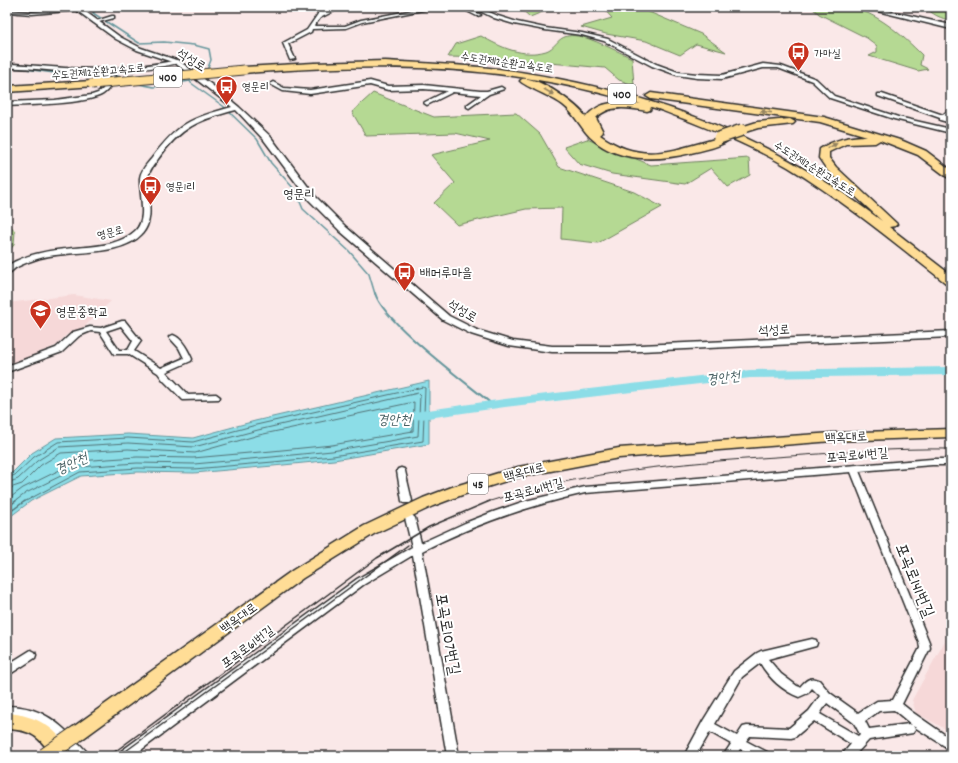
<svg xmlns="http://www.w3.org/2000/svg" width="958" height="763" viewBox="0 0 958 763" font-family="Dekko,'Poor Story',sans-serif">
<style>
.built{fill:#f6d8d8}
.green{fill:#b5d993;stroke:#70825f}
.water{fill:#8cdde7;stroke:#65969c}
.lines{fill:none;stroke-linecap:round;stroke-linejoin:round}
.shore-far1{stroke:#527276;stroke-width:1}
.shore{stroke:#527276;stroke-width:1.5}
.stream-far1{stroke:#65969c;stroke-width:1.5}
.stream{stroke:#65969c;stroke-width:2}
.river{fill:#8cdde7;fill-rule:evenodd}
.minor-casing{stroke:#2b2b2b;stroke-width:3}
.tertiary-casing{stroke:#2b2b2b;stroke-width:3}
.secondary-casing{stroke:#2b2b2b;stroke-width:3}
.primary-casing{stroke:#2b2b2b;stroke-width:3}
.motorway-casing{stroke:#2b2b2b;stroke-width:3}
.minor{fill:#fff;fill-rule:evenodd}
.tertiary{fill:#fff;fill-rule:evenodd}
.secondary{fill:#fff;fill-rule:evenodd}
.primary{fill:#ffdd96;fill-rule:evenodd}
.motorway{fill:#ffdd96;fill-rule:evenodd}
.tram-far1{stroke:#2b2b2b;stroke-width:1}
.tram{stroke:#2b2b2b;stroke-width:1.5}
.primary-bridge-casing{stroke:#2b2b2b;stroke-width:18;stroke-linecap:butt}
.motorway-bridge-far1-casing{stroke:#2b2b2b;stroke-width:11;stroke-linecap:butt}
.motorway-bridge-casing{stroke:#2b2b2b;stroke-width:14;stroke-linecap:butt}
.primary-bridge{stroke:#ffdd96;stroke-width:16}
.motorway-bridge-far1{stroke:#ffdd96;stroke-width:9}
.motorway-bridge{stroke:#ffdd96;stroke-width:11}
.oneway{fill:#958460}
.labels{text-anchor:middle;stroke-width:4;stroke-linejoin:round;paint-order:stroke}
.far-poi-label{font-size:11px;fill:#2b2b2b;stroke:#fff;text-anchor:start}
.far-street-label{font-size:11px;fill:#2b2b2b;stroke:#fff}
.shield{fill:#fff;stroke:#6b6b6b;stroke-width:1}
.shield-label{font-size:12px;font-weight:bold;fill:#2b2b2b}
.street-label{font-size:13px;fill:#2b2b2b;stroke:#fff}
.far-quarter-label{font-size:13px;fill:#2b2b2b;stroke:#fff}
.poi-label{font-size:13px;fill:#2b2b2b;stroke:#fff;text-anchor:start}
.water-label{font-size:14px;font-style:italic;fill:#486063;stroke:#fff}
.near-street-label{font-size:16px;fill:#2b2b2b;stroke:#fff}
</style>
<rect width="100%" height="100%" fill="#fae8e8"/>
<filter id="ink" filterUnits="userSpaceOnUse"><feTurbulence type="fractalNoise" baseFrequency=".025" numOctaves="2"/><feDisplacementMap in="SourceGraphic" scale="8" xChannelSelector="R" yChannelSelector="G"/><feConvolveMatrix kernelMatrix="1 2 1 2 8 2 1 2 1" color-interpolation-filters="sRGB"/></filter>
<g filter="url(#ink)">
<path class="built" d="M74,295l37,6 -27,26 -18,8 -9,10 -50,21v-63z
M951,630v102l-35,-19 -4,-13z"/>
<path class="green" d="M519,7h36l-25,10z
M602,7h35l64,27 25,18 -30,-8 -16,11 -34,-14 -40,-7 -25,-7 31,-9z
M813,7c11,0 23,-2 34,0 29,4 55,28 75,48l-2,10 8,4 -10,2 -49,-15 8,-4v-6l-10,-8 -48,-24 -7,-6z
M925,7h26v13c-10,-1 -19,-6 -26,-13z
M481,36c19,11 42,22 65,15 12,-4 11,-18 32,-15 11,1 41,16 54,22l2,27 -15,-5 -14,-12 -110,-10 -47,-1 8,-13z
M373,93l61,24 82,-4 24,21 19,33 75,25 28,15 -64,36 -37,-4 1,-31 -36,1 -69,16 -23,-22 21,-20 -24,-28 59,-14 -35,-8 -89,3 -14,-24z
M587,139l64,26 98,-7 1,17 -22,12 -17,-19 -26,16 -73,-10 -33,-10 -15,-17z
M7,222l8,9 -1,14 -7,8z"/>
<path class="water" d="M429,381v63l-95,16 -61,6 -79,7 -56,-1 -57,4 -50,25 -24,18v-44l6,-3 19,-19 24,-15 72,-4 65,4 62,-17z"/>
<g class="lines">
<path class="shore-far1" d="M7,478l8,-3 19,-18 24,-15 70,-4 65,4 63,-17 167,-38 2,1 -2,53 -90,15 -60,6 -79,7 -56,-1 -58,4 -56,30
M7,483l11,-4 19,-18 22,-14 69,-4 66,4 64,-17 160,-37 2,2 -2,41 -86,15 -60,6 -78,7 -57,-1 -58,4 -53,26 -12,9
M7,489l15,-5 19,-19 20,-12 67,-4 67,4 64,-18 155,-33 -1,29 -81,14 -60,6 -79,7 -56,-1 -59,4 -55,27 -16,12"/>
<path class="shore" d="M7,507l9,-6
M7,514l18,-13"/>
<path class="stream-far1" d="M98,7l-5,6 46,30 25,-1 30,3 15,4 2,11 -4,10
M18,68l36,5h56l10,4
M195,78l-5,3 1,2 32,23 34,33 14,24 24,27 8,19 46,42 20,23 6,20
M133,83l21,4 36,-6"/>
<path class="stream" d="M375,293c8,29 92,90 118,112"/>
<path class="river" d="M951,367v8l-201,3 -245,29 -91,13 -4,-1 -2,-3 2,-3 4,-1 91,-13 245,-29z"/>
<defs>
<path id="minor" d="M318,7h4v6l14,-6h6l-22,11 -6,8h31l16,-6 68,-13h9l-76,15 -16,6 -34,1 -1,3 -23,12 7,15 -5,1 -7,-17 24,-13 11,-16z
M459,7h6l16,8 -4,1z
M472,7h6l20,9 19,6 28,6 37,5 26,6 48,25 22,8 19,2 25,1 41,-11 18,2 35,13 18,17 64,21 53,12v4l-57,-14 -64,-21 -18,-17 -34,-13h-15l-41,11 -25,-1 -20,-3 -25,-9 -48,-25 -22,-6 -37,-5 -31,-6 -20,-6z
M77,8h2v2l-47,4 -25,-2v-2l25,2z
M112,16h2v2l-19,5 -2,-1z
M177,60l3,2 -1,1c-37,8 -76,10 -114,8 -19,0 -39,-4 -58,-3v-4h5c18,1 35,3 52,4 38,2 76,0 113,-8z
M110,75l5,1c-3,7 -6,14 -12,18 -15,10 -75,11 -96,12v-4l48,-2 37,-5 6,-2 5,-4z
M370,81l18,5 36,-1 56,6h7l14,-4 3,2 -15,5 -20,14 -2,-1v-2l14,-10 -28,-3 -26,13 -3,-2 1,-1 22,-11 -23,-2 -36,1 -18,-5 -60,9 -27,-3 -13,-7 3,-2 11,6 26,2z
M878,94h4l61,21 8,-7v5l-5,5 5,1v4l-11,-3v-2l-62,-22z
M122,321h3l16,20 -7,10 27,17 23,-10 -5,-10 -10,-11 4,-2c9,3 15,15 19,24l-1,2 -25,11 22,23 28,-1 4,3 -1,2 -36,1 -20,-20 -5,-7 -30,-19h-14l-14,-22 -9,-1 -12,5 -17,16 -55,20v-6l49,-18 17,-16 17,-5 11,1zM121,326l12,15 -5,9h-9l-13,-19z
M932,459h19v6h-19l-73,6 70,171 1,6 -28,56 10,8 39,27v11l-38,-24 2,3 -2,4 -44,7 -15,16h-13l10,-12 -37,-23 -19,16 -4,1 -41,-2 -4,5 21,11 2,4h-17l-12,-7 -4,7h-13l8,-12 -21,-12 -14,24h-12l19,-35 31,-50 23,-18 4,-2 51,-12 4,1 1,3 -1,3 -48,13 13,15 16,12 3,1c6,-7 10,-11 19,-7l11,13 28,20 19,-12 16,-1 27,-52 -1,-6 -68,-170 -266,21c-57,13 -110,31 -163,58l37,205h-12l-34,-201 -50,30 -230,171h-15l2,-4 237,-173 55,-32 -7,-29 2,-2 3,-2 3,2 2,2 6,25 44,-20 28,-11 32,-11 60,-14zM760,663c9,15 23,28 39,34l9,-4 4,-5 8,8 -11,15 -20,17 -42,-2 -4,1 -6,9 -22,-12 27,-47zM827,703l27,20 6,11 -2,2 -38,-22zM894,710l18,15 -3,-1 -40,5 -4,-8 14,-10z
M401,468l3,1 1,2 7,30 -2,2h-6l-2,-2 -5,-30 1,-2z
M31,650l4,2 1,3 -1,3 -28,18v-11z
M7,706c38,0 56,21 80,46l2,4h-14c-21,-23 -34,-40 -68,-40z"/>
<path id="tertiary" d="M72,7h7l41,30 21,11 38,13 33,24 27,22 31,29 45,60 31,31 103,89 28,14 36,11 39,5h66l333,-15v6l-333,15h-66l-43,-6 -38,-12 -28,-14 -103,-89 -31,-31 -45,-60 -28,-30c-38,10 -55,17 -78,49 -4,6 -9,11 -10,19 -2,18 8,40 -6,56 -22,24 -75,15 -105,25 -7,2 -14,5 -20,8 -4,2 -6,6 -10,7v-8c17,-11 38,-15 58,-17 23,-3 51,-1 70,-18 13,-12 4,-37 5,-53 1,-8 7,-14 12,-20 26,-35 39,-40 80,-51l-57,-44 -38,-13 -21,-11z"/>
<path id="secondary" d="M861,7h11l79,18v4z"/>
<path id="primary" d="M951,429v8l-118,4 -214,17 -100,19 -57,18 -29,11 -59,28 -71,44 -222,162 -6,3 -6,-3 -2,-5 2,-5 224,-160 71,-44 59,-28 29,-11 66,-20 101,-19 214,-15z
M7,713c29,2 52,15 65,43h-19c-15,-20 -21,-26 -46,-27z"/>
<path id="motorway" d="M385,61c47,3 94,4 141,12 135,22 246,65 356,148l-54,-50 -9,-13 1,-9c15,-10 30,-13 47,-13l-47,-14 -169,-23 -5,-3 5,-3 173,24 79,24 23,10 25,19v8l-4,-1 -29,-22 -38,-15 -5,3 -29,1 -17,8v6l7,9 61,57 -2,2 -6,1 62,48v10l-4,-1c-52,-41 -103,-83 -159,-117 -41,-24 -86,-41 -130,-58l-7,-2 -1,3 -3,1c-17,-3 -38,-7 -51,7l7,14 -3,3c44,32 77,13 123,2l5,3c-5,6 -28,11 -37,13 -33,8 -74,10 -101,-16 -10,-10 -15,-23 -27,-32 -10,-8 -37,-18 -43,-24l2,-2c15,-4 56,26 64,38 14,-17 35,-16 55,-13 -38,-11 -76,-20 -115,-26 -93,-15 -188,-12 -282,-5l-5,-3 5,-3 70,-4z
M92,81l3,1v4l-88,6v-6z
M790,119l5,3 -2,2 -35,4 -16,5 -5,-3 1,-2 19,-6z"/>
</defs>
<use href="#minor" class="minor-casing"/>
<use href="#tertiary" class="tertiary-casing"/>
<use href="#secondary" class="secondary-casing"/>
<use href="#primary" class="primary-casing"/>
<use href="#motorway" class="motorway-casing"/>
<use href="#minor" class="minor"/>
<use href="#tertiary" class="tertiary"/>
<use href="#secondary" class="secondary"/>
<use href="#primary" class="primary"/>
<use href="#motorway" class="motorway"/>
<path class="tram-far1" d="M487,502c94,-30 191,-39 289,-45 58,-4 116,-9 175,-8"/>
<path class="tram" d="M109,756l268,-198 52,-31 61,-26
M119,756l289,-211"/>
<defs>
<path id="primary-bridge" d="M45,756l30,-21"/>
<path id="motorway-bridge-far1" d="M92,84l152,-14"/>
<path id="motorway-bridge" d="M719,138l23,-8"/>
</defs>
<use href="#primary-bridge" class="primary-bridge-casing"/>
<use href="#motorway-bridge-far1" class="motorway-bridge-far1-casing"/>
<use href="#motorway-bridge" class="motorway-bridge-casing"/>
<use href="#primary-bridge" class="primary-bridge"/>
<use href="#motorway-bridge-far1" class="motorway-bridge-far1"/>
<use href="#motorway-bridge" class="motorway-bridge"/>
</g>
<defs><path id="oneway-solid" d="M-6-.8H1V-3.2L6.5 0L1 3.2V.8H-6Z"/></defs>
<g class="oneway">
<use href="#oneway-solid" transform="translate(549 92) rotate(30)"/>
<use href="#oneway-solid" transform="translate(766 112) rotate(-174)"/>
<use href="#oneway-solid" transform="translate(832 146) rotate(-28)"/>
</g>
</g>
<defs>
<symbol id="bus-pin" viewBox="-11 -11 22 30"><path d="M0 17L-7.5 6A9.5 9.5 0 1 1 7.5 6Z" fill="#c8321e" stroke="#fff"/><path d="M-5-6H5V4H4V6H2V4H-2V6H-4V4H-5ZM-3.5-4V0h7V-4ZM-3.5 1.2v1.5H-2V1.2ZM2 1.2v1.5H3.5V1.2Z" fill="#fff"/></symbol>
<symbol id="school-pin" viewBox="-11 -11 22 30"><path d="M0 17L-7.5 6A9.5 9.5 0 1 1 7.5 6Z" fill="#c8321e" stroke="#fff"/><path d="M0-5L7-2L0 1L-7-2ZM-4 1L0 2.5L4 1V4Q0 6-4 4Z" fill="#fff"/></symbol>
</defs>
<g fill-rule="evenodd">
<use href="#bus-pin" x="786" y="40" width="25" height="34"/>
<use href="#bus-pin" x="214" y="74" width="25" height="34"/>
<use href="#bus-pin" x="138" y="174" width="25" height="34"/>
<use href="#bus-pin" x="392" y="260" width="25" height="34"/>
<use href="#school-pin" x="28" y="298" width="25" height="34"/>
</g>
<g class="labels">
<g class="far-poi-label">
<text x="814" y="57">가마실</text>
<text x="242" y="90">영문리</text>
<text x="166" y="190">영문1리</text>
</g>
<g class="far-street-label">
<text transform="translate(507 62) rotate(8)" y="4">수도권제2순환고속도로</text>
<text transform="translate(98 71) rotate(-5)" y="4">수도권제2순환고속도로</text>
<text transform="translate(815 168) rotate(32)" y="4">수도권제2순환고속도로</text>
<text transform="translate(110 232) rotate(-14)" y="4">영문로</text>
</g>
<g class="shield">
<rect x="154" y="67" width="28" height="20" rx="3"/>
<rect x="608" y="84" width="28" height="20" rx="3"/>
<rect x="468" y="474" width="20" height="20" rx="3"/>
</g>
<g class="shield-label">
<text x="168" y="81">400</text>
<text x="622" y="98">400</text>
<text x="478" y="488">45</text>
</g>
<g class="street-label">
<text transform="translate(192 59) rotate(32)" y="5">석성로</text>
<text transform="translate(463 310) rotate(31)" y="5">석성로</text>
<text transform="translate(774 329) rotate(-3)" y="5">석성로</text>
<text transform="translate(846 436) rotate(-3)" y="5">백옥대로</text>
<text transform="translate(857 454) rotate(-5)" y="5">포곡로61번길</text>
<text transform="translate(524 471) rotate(-14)" y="5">백옥대로</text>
<text transform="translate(533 489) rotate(-15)" y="5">포곡로61번길</text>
<text transform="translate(238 617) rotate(-36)" y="5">백옥대로</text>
<text transform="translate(247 646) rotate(-36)" y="5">포곡로61번길</text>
</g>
<g class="far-quarter-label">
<text x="299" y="198">영문리</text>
</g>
<g class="poi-label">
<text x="420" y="277">배머루마을</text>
<text x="56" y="316">영문중학교</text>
</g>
<g class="water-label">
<text transform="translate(723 377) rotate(-7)" y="5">경안천</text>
<text x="394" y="424">경안천</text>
<text transform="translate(71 463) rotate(-24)" y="5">경안천</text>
</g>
<g class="near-street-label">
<text transform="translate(916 580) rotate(68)" y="6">포곡로141번길</text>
<text transform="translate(449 634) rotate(80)" y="6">포곡로107번길</text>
</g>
</g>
<rect width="958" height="763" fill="none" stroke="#fff" stroke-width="24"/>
<rect x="12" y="12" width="934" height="739" fill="none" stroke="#2b2b2b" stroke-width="1.5" filter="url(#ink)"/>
</svg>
